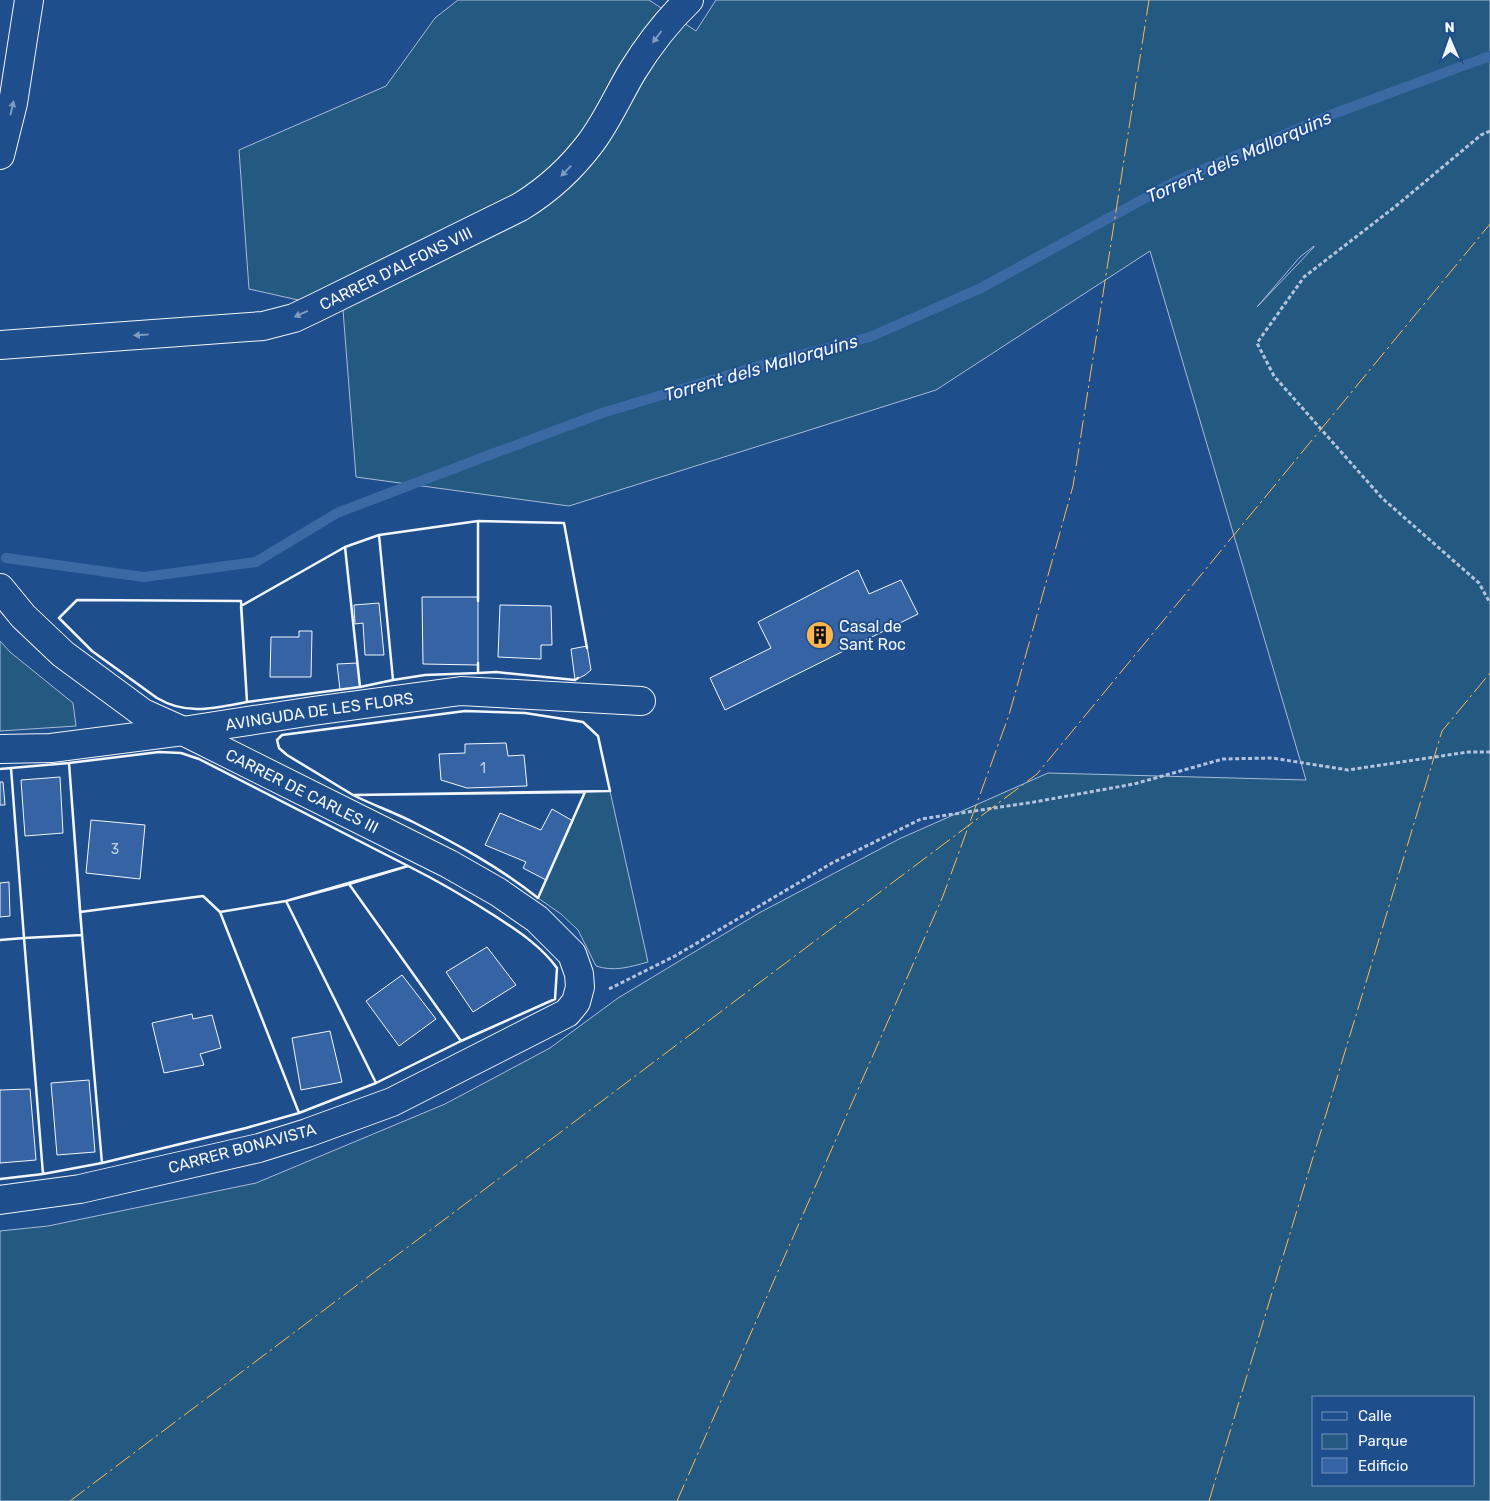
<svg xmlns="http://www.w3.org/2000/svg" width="1490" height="1501" viewBox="0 0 1490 1501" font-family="Rubik,sans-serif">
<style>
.green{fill:#245a82;stroke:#a8bbd7;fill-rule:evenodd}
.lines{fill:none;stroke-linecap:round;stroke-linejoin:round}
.stream{stroke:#3b69a3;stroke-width:10}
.building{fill:#3563a3;stroke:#f2f6ff}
.minor-casing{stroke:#f2f6ff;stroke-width:30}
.path{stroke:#b3c4dc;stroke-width:3;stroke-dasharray:4 2.5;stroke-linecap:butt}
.minor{stroke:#1f4e8c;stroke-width:28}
.wall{stroke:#f2f6ff;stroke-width:2.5}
.power{stroke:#ffb74d;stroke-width:1;stroke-dasharray:18 4 2.5 4;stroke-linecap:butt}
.oneway{fill:#7e9ac0}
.labels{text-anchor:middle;stroke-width:4;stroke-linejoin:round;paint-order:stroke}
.number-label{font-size:14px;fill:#c3d1e8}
.street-label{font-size:16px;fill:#f2f6ff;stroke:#1f4e8c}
.poi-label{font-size:16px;fill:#f2f6ff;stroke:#1f4e8c;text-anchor:start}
.water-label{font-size:18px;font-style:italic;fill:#f2f6ff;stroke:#1f4e8c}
</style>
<rect width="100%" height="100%" fill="#1f4e8c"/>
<path class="green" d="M458,0h191l47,31 20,-31h774v1501h-1490v-270l48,-5 208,-43 189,-79 105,-56 68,-50 141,-85 140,-74 149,-66 258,7 -156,-529 -214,139 -367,116 -213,-29 -13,-167 -94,-21 -10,-139 147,-64 49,-68zM1314,246v1l-57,60 43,-50zM1314,1397h160v88h-160z
M0,641l10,11 63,51 3,23 -76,5z
M610,791l38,171c-18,5 -34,10 -52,4l-18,-36 -17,-16 -23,-16 47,-106z"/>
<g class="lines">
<path class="stream" d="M6,558l138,19 112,-15 81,-49 147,-56 118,-44 163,-49 105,-27 111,-49 197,-108 155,-66 157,-58"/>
</g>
<path class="building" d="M858,570l11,24 32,-14 17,34 -193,96 -15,-32 61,-30 -13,-26z
M422,597h56v68l-55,-1z
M379,603l5,52h-19l-2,-32 -8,1 -1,-19z
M500,605l51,1 1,39h-11v14l-43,-2z
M299,631h13l-1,46h-41l1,-40h28z
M587,646l4,24 -6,5 -10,5 -4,-31z
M357,663l3,24 -20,3 -3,-26z
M506,743l2,13 16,-1 3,31 -60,2 -26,-8 -2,-26 26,-1v-9z
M60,777l3,56 -38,3 -4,-56z
M0,782h3l2,23h-5z
M552,809l21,12 -27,59 -23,-12 3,-6 -41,-17 15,-32 41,17z
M91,820l54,5 -5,54 -54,-6z
M9,882l1,34 -10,1v-34z
M487,947l29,38 -43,27 -27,-40z
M402,975l34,44 -37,27 -33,-45z
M192,1014l1,5 19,-4 9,33 -21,6 4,11 -40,8 -12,-50z
M330,1031l12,51 -41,8 -9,-52z
M89,1080l6,72 -38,3 -6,-72z
M30,1089l6,71 -36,3v-73z"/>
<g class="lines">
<defs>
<g id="minor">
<path d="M0,155l13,-52 16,-103"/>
<path id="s1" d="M0,345l263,-19 31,-8 21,-10 205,-101c28,-17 52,-39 72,-66 16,-22 27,-47 40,-69 16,-26 35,-51 57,-72"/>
<path id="s2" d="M0,588l23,28 40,38 80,59 40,18 266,133 49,28 39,27 35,35 7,20 1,13 -4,15 -9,11 -175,89 -85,31 -48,15 -179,41 -80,11"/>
<path id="s3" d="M0,749l51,-1 132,-17 130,-20 148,-20 180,10"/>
</g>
</defs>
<use href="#minor" class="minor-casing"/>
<path class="path" d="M1490,131l-9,4 -85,71 -92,71 -47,66 17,33 108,122 97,85 11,20
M609,989l66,-33 157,-93 89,-44 113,-17 100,-18 89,-25 49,-1 76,12 120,-18h22"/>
<use href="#minor" class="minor"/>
<path class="wall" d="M379,535l14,145 -33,7 -15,-140z
M345,547l15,140 -113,15 -6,-96z
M77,600l164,1 6,101c-32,6 -60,14 -90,-4l-65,-47 -33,-33z
M478,601v-80
M478,601v-80
M478,663v10l18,-1 79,8 3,-2
M478,663v10l-53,2 -32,5 -14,-145 99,-14 86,2 23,125
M465,711l60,2 58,9 15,14 12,55 -257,4 -66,-40 -8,-7 -2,-8 5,-5z
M69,763l13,172 -58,3 -13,-170z
M0,769l11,-1v2
M585,792l-47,106c-39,-31 -81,-54 -125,-76 -20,-10 -40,-17 -60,-27z
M408,866c30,15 59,32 87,50 23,15 46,30 62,52l-2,31 -94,42 -112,-157z
M349,884l112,157 -85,42 -90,-182z
M286,901l90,182 -77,30 -79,-201z
M80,912l123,-16 17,16 66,-11 122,-35 -209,-107 -18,-6 -22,-1 -90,11 11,149 22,251 144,-35 53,-15 -79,-201 -17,-16 -123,16
M82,935l20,228 -59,11 -19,-236z
M0,940l24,-2v2
M0,1179l43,-5v-3"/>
<path class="power" d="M70,1501l967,-727 453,-550
M677,1501l266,-605 66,-181 64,-229 76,-486
M1209,1501l233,-770 48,-58"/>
</g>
<defs><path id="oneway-solid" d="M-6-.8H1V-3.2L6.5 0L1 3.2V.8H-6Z" transform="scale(1.25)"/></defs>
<g class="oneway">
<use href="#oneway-solid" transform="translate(657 37) rotate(127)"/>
<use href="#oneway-solid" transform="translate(12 108) rotate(-77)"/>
<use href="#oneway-solid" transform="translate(566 171) rotate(134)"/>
<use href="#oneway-solid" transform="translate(301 314) rotate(156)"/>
<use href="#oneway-solid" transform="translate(141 335) rotate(176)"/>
</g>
<defs>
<symbol id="building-disc" viewBox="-11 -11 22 22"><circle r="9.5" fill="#ffb74d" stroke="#1f4e8c"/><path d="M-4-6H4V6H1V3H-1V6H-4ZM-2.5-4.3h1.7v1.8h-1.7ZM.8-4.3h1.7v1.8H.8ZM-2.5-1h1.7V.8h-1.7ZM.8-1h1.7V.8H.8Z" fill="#111"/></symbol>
</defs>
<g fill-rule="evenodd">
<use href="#building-disc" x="804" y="619" width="32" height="32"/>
</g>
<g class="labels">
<g class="number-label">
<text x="483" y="773">1</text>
<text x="115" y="854">3</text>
</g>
<g class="street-label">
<text dy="6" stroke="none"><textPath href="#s1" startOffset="409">CARRER D'ALFONS VIII</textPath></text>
<text dy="6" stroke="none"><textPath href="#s3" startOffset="322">AVINGUDA DE LES FLORS</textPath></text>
<text dy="6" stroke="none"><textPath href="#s2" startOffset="368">CARRER DE CARLES III</textPath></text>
<text transform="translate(242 1148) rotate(-15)" y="6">CARRER BONAVISTA</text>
</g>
<g class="poi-label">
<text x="839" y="632">Casal de<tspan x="839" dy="18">Sant Roc</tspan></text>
</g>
<g class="water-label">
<text transform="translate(1239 157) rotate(-24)" y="6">Torrent dels Mallorquins</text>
<text transform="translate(761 368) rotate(-16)" y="6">Torrent dels Mallorquins</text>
</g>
</g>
<rect x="1312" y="1396" width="162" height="90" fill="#1f4e8c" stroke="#7391ba"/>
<rect x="1322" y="1412" width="25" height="8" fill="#1f4e8c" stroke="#7391ba"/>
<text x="1358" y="1421" font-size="15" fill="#f2f6ff">Calle</text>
<rect x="1322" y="1434" width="25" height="15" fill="#245a82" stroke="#7391ba"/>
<text x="1358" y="1446" font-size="15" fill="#f2f6ff">Parque</text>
<rect x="1322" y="1458" width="25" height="15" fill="#3563a3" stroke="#7391ba"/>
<text x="1358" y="1471" font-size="15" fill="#f2f6ff">Edificio</text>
<g transform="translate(1450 40) rotate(358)" stroke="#1f4e8c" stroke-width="4" paint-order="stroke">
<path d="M0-4L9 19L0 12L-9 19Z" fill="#f2f6ff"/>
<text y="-8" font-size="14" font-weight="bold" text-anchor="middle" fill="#f2f6ff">N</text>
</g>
</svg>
